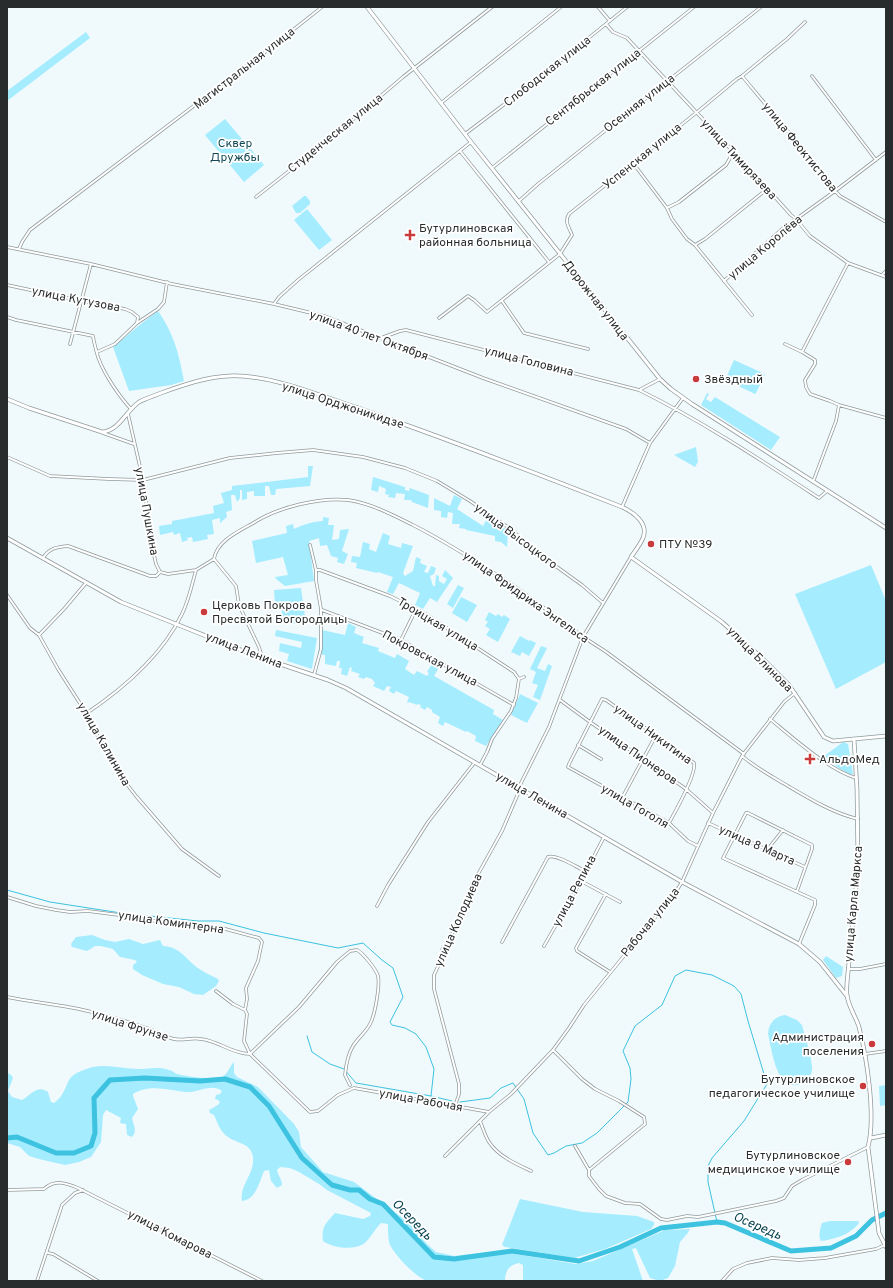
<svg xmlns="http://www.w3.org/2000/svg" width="893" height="1288" viewBox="0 0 893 1288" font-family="Overpass,sans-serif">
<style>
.green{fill:#a5ecff}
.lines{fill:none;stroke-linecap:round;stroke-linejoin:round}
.stream{stroke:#3dc2e0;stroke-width:1}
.river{stroke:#3dc2e0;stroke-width:5}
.street-casing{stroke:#919a9c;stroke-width:3.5}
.secondary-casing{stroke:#919a9c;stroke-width:4.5}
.primary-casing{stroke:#919a9c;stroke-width:4.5}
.street{stroke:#fff;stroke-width:2}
.secondary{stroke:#fff;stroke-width:3}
.primary{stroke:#fff;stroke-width:3}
.poi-dot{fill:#c93a3d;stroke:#fff;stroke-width:1.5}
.labels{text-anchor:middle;stroke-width:3.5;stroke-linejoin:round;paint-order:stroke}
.street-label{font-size:12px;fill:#292c2d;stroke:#fff}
.park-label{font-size:12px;fill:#114956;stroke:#fff}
.poi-label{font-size:12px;fill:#292c2d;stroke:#fff;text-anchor:start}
.water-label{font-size:13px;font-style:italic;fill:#013f4b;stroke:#fff}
</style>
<rect width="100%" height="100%" fill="#f0fafc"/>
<path class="green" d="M86,32l4,6 -83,63v-10z
M225,119l39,46 -20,17 -39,-47z
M304,196h2l4,5v3l-10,9h-4l-4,-7z
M307,209l25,31 -13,10 -25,-30z
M158,311c16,23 21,43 26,70l-13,4 -42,6 -16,-44 29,-24z
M734,360l31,14 -9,19 -1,1 -29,-14v-2z
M707,393l2,1 -3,5 5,3 4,-5 65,40 -9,13 -70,-45z
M696,447l2,15 -3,5 -21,-12z
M308,466h5l-3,20 -34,3 -1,6h-4l-2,-9h-4v10h-11v-5l-7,1v7l-5,1v-10h-2v8l-3,4 -2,-7h-4l1,15 -6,2 1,5 -7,6v-5l-8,2 2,14 -7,1 1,4 -15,3 -1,-5 -5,1 1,2 -6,2 -2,-9 -6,2 -1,-3 -13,3 -1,-9 13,-2v-3l42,-8 -1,-7 11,-3 -3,-10 11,-3v-4l76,-9z
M373,477l32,10v3l4,1 1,-3 19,7 -1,13 -16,-6 -1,-2h-7l1,-6 -9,-1 -1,5 -7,-1 1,-2 -4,-1 1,-5 -7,-3 -1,6 -7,-2z
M454,495l8,4 -5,10 26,17 5,-9 20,13 -1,17 -6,-5 -6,-1v-5l-29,-6v-1l-7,-1 1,-4h-8l1,-11 -5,-1 -1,6 -6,-1v-6l-7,-1v-12l16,8z
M323,517l6,1 -1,7h6l-2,15 7,-1 1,-9 9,-1 -7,22 6,3 -4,10 -7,-2 1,-4 -7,-2 -4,-11 -7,1 -1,-8 -10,3 5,40 -29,5 -9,-7 -1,-2 13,-2 -5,-18 -27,6 -4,-22 35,-8 -1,-7 7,-2 1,5c8,-4 20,-8 29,-8z
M383,533l7,3 -2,8 13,4 1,-5 11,3 -10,27 2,3 8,-5 3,-14 5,2 -1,4 7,3 -3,6 4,1 3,-7 5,2 -2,6 -4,2 3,10h2l1,-11 3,1v5l5,3 3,-5 -5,-3 3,-6 8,8 -16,24 -7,-4 -7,11 -8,-4 5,-12 -21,-10 -6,11 -6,-2 6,-15 -15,-5 -1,1 -21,-5 1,-5 -6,-1 1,-6 8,1 3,-15 7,2 -1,5 7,3z
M871,565l15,36v61l-50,27 -41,-95z
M458,585l6,3 -11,20 -6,-4z
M301,588l5,36 -23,-1 -2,-19h-6l-1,-14z
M461,597l16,8 -10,17 -15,-9z
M489,612l7,4 2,-2 4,3 2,-2 6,4 -12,23 -12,-7 4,-6 -5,-3 3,-4 -3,-2z
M348,623l8,4 -2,6 10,4 -2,6 17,5 -1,3 17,7 2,-4 12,7 -4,8 9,6 3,-4 10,5 2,-3 -2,-1 6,-10 7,4 -6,10 60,34 -1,4 10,6 -17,26 -11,-5 1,-5 -9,-5 -1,1 -21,-10 -2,4 -5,-3 2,-6 -8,-5v-2l-5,-3 -2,3 -5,-3 1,-2 -4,-1v1l-8,-3 -1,1 -1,-1 2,-5 -13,-6 -2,3 -5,-3 2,-4 -4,-1 -3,5 -11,-5 2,-3 -3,-4 -6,-2 -2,2 -6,-2 2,-3 -9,-3 1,-3 -2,-1 -3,9 -6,-2 1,-6h-3l1,-7h-3l-1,5 -11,-2v-9l-7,-1 4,-24 23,5z
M276,630l41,8 -5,31 -25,-8 2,-7 -10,-3 1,-8 21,5 1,-6 -27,-6z
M520,636l9,5 1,-1 6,3 -7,13 -7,-4 -2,4 -9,-4z
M541,646l6,2 -10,20 8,3 3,-7 4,2 -12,34 -7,-3 5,-12 -6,-2 4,-11 -6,-3z
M520,694l18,9 -11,20 -16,-8z
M843,742l5,2 5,30 -4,1 -26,-18z
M92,935l13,5 10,2 14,-3 14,5 17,-4 3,6c19,1 23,15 38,24 6,4 12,6 17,9l1,2 -3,5 -13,9 -9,-1 -15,-7 -16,-3 -21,-9 -9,-6v-4l4,-3 -2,-2 -15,-3 -7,-8 -12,-3h-6l-8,5 -15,-4 -1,-3 5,-7z
M826,956l17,11 -1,9 -6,2 -13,-18z
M785,1015l12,5 5,5c3,11 11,36 10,45 -1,7 -5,12 -11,14 -25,9 -29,-34 -33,-50 1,-11 6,-17 17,-19z
M234,1062v11l3,4 21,10 36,37 5,8 2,15 22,25 31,10 54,40 19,22 9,8 18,4 44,-5 78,13 17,-3 72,-31 25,-1 -3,5 -7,8 -5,24 -7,12 -8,3 -10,-3 -14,-30 -4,1 11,32h-120v-16l-4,-2c-10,2 -14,8 -14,18h-70c-3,0 -7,0 -10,-1 -10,-4 -33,-27 -36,-38 -1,-6 -1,-12 -1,-18l-7,-1c-6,6 -10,14 -16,20 -12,8 -32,5 -42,-2 -2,-14 3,-18 12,-28l28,6 7,-3 1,-3 -44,-23 -8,-6 -20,-12 -9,-4 -10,-1 -3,3c1,6 5,9 5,15l-5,3 -6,-7 -2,-11 -5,1c-5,12 -8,28 -22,30 -3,-16 13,-27 11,-44 -2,-14 -15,-13 -25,-20 -7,-4 -11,-15 -14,-22l-4,-2 -1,-3 9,-5 2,-3 -2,-2 -3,-1 1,-4 4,-1 2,-3c-10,-8 -23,1 -34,1 -18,-1 -38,-9 -55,2v2l5,13 -6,9c1,7 6,12 0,19l-5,-2 -1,-11 -6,-1 1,-5 -15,-8 -3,5 -2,27 -10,15 -12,5 -14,3 -26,-6 -10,-3 -9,-9 -13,-4 1,-70 3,2 2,3 -5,13 4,6 10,3c9,-5 15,-16 26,-8l3,10 3,1c9,-6 11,-15 15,-23 4,-7 16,-11 24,-13 15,-3 30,2 46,2 10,0 20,-3 30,1 3,0 5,3 8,4 8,2 35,6 43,4 7,-2 9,-11 14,-16z
M886,1085v20l-6,1 -1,-20z
M520,1199l63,13 54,4 17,6v3l-3,4 -46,20 -31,9 -69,-11 -3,-2z
M830,1221h28l1,2c-9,12 -24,16 -38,18 -3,-5 -1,-12 1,-18z"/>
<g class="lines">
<path class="stream" d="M7,890l43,12 71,11 77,8h21l45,12 74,15 25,-5 19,17 11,8 10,29 -13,25 2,3 13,3 11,6 10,13 8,22 -3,27
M307,1036l5,16 18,12 14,5 12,14 75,13 21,5
M460,1102l30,-4 11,-10 12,-5 11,16 9,34 15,22 6,-2 12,-7 16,-3 15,-10 31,-31 3,-23 -1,-11 -7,-17 12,-25 27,-21 13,-29 11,-6 26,5 22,11 7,8 7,27 19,63 -23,37 -32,37 -4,8v16l9,40"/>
<path class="river" d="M7,1138l10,-1 39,16h18l17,-7 4,-13 -1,-35 16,-18 35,-2 55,3 25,-2 25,8 19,19 33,52 30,27 18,5h9l11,9 13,5 51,53 20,2 58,-8 67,10 41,-14 41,-19 56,-6 8,1 66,28 40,-3 25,-12 16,-16 14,-7"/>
<defs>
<path id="street" d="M598,7l12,14
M606,24l7,8 14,6 129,138 35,39 5,4 14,17 38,27 38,14
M742,76l88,106 5,9 5,5 46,26
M812,76l64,84
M441,103l120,-96
M465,134l74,-56 88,-71
M460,151l89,111
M633,163l34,45 5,11 15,20 8,6 57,70
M492,168l202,-161
M256,197l80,-63 67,-57 89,-70
M519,201l19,-17 223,-177
M667,208l12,-6 47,-37 7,-12
M695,245l10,-6 62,-50
M7,247l84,17 81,20 102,20 50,12 159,62 143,51 24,14
M19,249l3,-7 8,-12 239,-181 53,-42
M848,263l-46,89 13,8v4l-10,16 1,7 4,7 20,7 9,4 47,13
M882,275l4,-4
M724,281l57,-51 54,-39 51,-39
M7,285l75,16 43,8 7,3 6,5 -1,6
M502,301l22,32 64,16
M274,304l5,-7 19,-17 173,-138
M7,317l9,3 77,16c1,7 3,14 5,21 6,17 21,39 33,52
M439,318l29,-22 6,4 13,12 73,-58 12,-19c-3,-8 -8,-13 -3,-21l127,-101 41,-34 5,-3 45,-37 18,-17
M381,338l19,-7 6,-1 233,60c63,31 122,70 180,108l8,-7
M70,344l21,-80
M785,344l17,8
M97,352l18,-8 22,-21 21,-14 6,-7 3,-20
M641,389l19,-10
M128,414l15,66 11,75 2,9 4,8 8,2 28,-4
M103,433l31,11
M7,457l43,19 59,3 34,1 87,-22 47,-5 36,-3 50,7 42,11 32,13 33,20 42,29 20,19 50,36 21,18
M813,482l23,-61 3,-16
M622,507l28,-64 33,-45
M310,545l6,25
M43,558c6,-10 14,-11 25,-12l82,30h6l4,-4
M214,559l22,27 3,19 20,42 3,10
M7,595l23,33 9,7 19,34 23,36 3,10 19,29 19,34 14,18 46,53 37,27
M322,610l79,30 113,65
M39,635l25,-26 22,-26
M401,640l15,-31
M314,675l7,-26v-40l-5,-29v-10h4l70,26 34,17 90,59 5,7 -3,19 -5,13 -19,28 -5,13 -7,13
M519,679l5,-2
M560,700l30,22 96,67 27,24
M84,715c39,-26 78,-59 98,-101 7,-14 10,-30 14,-44l18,-11c3,-19 26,-28 41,-37 24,-15 65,-25 93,-22 22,3 45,15 65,25 35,18 68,39 101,61 23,16 45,34 68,50 7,5 15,10 23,15l139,103
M770,719c23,19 59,51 86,59
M578,745l23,14
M742,756c14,12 31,21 46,30 22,13 45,27 70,33
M519,787l30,-60 34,-90 48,-80
M622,798l34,-63
M669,823c6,-11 28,-49 25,-60l-88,-63 -4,-1 -33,65 -1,3 101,56 19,18 10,5
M708,823l97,44
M767,850l16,-20
M581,881l39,21
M797,891l15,-42v-4l-64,-32h-2l-23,45 92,42v5l-16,39
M606,894l-30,54 1,3 33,21
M7,897l29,9 20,4 14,2 18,-1 39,5 75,13 16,-2 41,11 3,4 -4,19 -12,27 1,11 -2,11
M377,906l11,-21 40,-63 47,-60
M502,942l46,-85c9,-3 28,10 37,14
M544,946l37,-65 23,-44
M849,969h11l26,-5
M216,991l17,13 12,6 2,4 -3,27 6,13 60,58 8,-1 20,-16 16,-7 135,24 22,-18 42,-44 16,-22 15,-23 91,-112 7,-11 31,-69 29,-57 42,-54 11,-9
M7,997c24,5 48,7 72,12 23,5 48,12 70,20 9,3 16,8 25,10 10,2 18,-2 27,0 18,2 31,15 49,15
M553,1050l29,29 13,10 24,12 25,16 1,7 -56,46v6l10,13 7,7 19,7 15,1 21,15 6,1 20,-4 11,1 15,-3 63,-13 8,-3 8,-12 10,-6 66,-33
M250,1054l49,-47 38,-45 13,-11 7,-1c6,3 19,19 21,26 2,10 -3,39 -8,48 -4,8 -12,14 -17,22 -5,8 -7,19 -8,29l5,10
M865,1054l21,-3
M455,1106l4,-12v-10l-25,-95v-14l7,-15 1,-10 11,-18 19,-47 30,-54 18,-42
M480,1121c3,7 5,15 9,21 9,14 27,22 42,29
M575,1146l14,24
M445,1156l44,-44
M7,1190l37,-1c11,-10 22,-6 34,-1l184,93
M48,1253l5,1 45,27
M37,1281l25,-76 13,-12 8,-3
M722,1281l11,-12 14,-6 25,-5 27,2 26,-2 51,-9 9,-4"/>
<path id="secondary" d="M7,399l22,9 73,24c17,-1 24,-21 37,-30 7,-4 15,-6 22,-9 22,-8 45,-16 68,-17 39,-2 86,18 123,30 91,31 181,66 270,101 11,5 27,16 21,31 -3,7 -8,13 -12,19l91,65 42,38 25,25 35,52 9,4 21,-2
M7,538l114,64 135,54 72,24 18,8 336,194 117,62 21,18 27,34"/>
<path id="primary" d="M367,7l104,135 189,237 11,10 21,15 194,124
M886,736l-32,3 3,50 1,77 -11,117c0,4 -1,8 0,12 1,11 9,22 12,32 8,31 17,90 9,120l11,86 7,14
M871,1138l15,-3"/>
</defs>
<use href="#street" class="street-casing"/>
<use href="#secondary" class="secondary-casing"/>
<use href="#primary" class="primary-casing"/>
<use href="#street" class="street"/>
<use href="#secondary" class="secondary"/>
<use href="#primary" class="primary"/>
</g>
<g class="poi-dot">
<path d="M408 229h4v4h4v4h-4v4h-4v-4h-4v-4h4z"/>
<circle cx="696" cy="379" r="4"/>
<circle cx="651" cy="544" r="4"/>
<circle cx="204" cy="612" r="4"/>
<path d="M808 753h4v4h4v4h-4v4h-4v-4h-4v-4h4z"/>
<circle cx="872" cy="1044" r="4"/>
<circle cx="863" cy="1086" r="4"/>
<circle cx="848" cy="1162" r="4"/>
</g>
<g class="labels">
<g class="street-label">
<text transform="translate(244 68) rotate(-38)" y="4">Магистральная улица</text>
<text transform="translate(547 71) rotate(-38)" y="4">Слободская улица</text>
<text transform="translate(593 87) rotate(-38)" y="4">Сентябрьская улица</text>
<text transform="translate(639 103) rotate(-38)" y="4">Осенняя улица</text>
<text transform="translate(335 133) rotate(-39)" y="4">Студенческая улица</text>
<text transform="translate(800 147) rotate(51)" y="4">улица Феоктистова</text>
<text transform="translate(642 156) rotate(-39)" y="4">Успенская улица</text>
<text transform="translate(739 159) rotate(47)" y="4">улица Тимирязева</text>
<text transform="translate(765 247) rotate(-40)" y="4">улица Королёва</text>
<text transform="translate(76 299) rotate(11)" y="4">улица Кутузова</text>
<text transform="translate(596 300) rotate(52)" y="4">Дорожная улица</text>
<text transform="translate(369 335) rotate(20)" y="4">улица 40 лет Октября</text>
<text transform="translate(529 361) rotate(14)" y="4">улица Головина</text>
<text transform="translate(343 405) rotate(18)" y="4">улица Орджоникидзе</text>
<text transform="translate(147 511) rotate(80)" y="4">улица Пушкина</text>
<text transform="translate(516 536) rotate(37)" y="4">улица Высоцкого</text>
<text transform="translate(526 597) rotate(35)" y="4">улица Фридриха Энгельса</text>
<text transform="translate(438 624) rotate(31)" y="4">Троицкая улица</text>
<text transform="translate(244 650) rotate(21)" y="4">улица Ленина</text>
<text transform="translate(430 658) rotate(28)" y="4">Покровская улица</text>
<text transform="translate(760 659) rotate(45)" y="4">улица Блинова</text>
<text transform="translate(653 734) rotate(36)" y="4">улица Никитина</text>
<text transform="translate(104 744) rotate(60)" y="4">улица Калинина</text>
<text transform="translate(638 755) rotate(35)" y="4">улица Пионеров</text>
<text transform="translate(532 795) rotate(30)" y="4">улица Ленина</text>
<text transform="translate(635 806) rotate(30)" y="4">улица Гоголя</text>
<text transform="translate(757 845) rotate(24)" y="4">улица 8 Марта</text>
<text transform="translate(574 891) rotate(-62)" y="4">улица Репина</text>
<text transform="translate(853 904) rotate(-85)" y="4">улица Карла Маркса</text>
<text transform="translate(458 920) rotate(-66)" y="4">улица Колодиева</text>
<text transform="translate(171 922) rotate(8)" y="4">улица Коминтерна</text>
<text transform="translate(650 922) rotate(-51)" y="4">Рабочая улица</text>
<text transform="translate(130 1025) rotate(18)" y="4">улица Фрунзе</text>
<text transform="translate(421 1100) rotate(10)" y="4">улица Рабочая</text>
<text transform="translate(170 1234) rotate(27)" y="4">улица Комарова</text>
</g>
<g class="park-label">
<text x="235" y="147">Сквер<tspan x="235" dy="14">Дружбы</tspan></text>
</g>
<g class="poi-label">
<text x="419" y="232">Бутурлиновская<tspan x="419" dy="14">районная больница</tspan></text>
<text x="704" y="383">Звёздный</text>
<text x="659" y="548">ПТУ №39</text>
<text x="212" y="609">Церковь Покрова<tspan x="212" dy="14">Пресвятой Богородицы</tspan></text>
<text x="819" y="763">АльдоМед</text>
<text x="864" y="1041" text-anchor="end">Администрация<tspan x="864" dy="14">поселения</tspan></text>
<text x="855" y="1083" text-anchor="end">Бутурлиновское<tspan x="855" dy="14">педагогическое училище</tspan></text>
<text x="840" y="1159" text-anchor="end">Бутурлиновское<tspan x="840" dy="14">медицинское училище</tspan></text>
</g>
<g class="water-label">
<text transform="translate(413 1219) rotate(46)" y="5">Осередь</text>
<text transform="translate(758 1225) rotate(23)" y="5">Осередь</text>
</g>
</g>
<rect width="893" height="1288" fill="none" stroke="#292c2d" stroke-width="16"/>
</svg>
